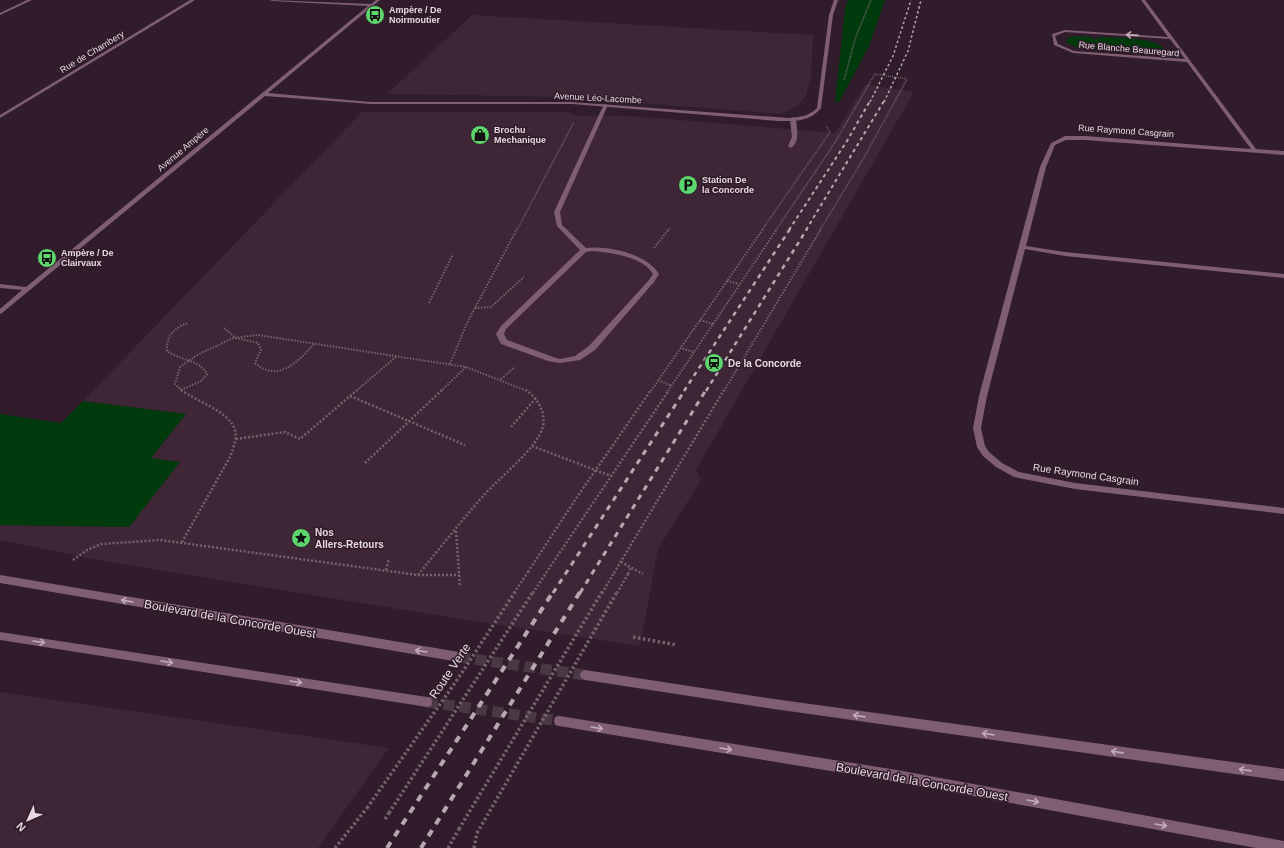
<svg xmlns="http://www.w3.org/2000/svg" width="1284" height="848" viewBox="0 0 1284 848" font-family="Helvetica,sans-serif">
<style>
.built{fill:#3f2636}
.green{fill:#003a0d}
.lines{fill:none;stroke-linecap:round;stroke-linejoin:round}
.tertiary-tunnel{stroke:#4b3845;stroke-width:11;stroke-dasharray:11 5.5;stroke-linecap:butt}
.path-far3{stroke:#74626e;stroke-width:1.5;stroke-dasharray:1 1;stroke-linecap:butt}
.path-far2{stroke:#74626e;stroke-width:2;stroke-dasharray:1.5 1.5;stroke-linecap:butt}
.path-far1{stroke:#74626e;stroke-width:2.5;stroke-dasharray:2 2;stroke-linecap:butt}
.path{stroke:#74626e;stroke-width:3.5;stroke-dasharray:2.5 2.5;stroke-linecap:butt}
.service{fill:#7f5d73;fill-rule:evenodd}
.minor{fill:#7f5d73;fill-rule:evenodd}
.tertiary{fill:#7f5d73;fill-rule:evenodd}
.rail-far4{stroke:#b7a7b1;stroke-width:1.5;stroke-dasharray:2.5 2.5;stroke-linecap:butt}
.rail-far3{stroke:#b7a7b1;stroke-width:2;stroke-dasharray:3.5 3.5;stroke-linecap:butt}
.rail-far2{stroke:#b7a7b1;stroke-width:2.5;stroke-dasharray:4.5 4.5;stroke-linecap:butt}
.rail-far1{stroke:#b7a7b1;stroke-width:3;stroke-dasharray:5.5 5.5;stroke-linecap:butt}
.rail{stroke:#b7a7b1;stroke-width:4;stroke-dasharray:7 7;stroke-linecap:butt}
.path-bridge-far1{stroke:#74626e;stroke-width:2.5;stroke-dasharray:2 2;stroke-linecap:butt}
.path-bridge{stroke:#74626e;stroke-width:3.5;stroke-dasharray:2.5 2.5;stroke-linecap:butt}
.oneway{stroke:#c3adba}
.labels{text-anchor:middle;stroke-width:3;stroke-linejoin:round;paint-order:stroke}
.far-poi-label{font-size:9px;font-weight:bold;fill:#e7d8e1;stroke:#301c2a;text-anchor:start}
.far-street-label{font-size:9px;fill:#e7d8e1;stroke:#301c2a}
.poi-label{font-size:10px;font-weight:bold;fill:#e7d8e1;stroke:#301c2a;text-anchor:start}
.street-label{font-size:10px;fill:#e7d8e1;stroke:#301c2a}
.near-street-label{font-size:12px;fill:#e7d8e1;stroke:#301c2a}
</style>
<rect width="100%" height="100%" fill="#301c2a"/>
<path class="built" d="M472,15l341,20 -2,41 -5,20 -8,10 -17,8 -216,-17 -178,-3z
M866,84l48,8 -218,378 5,10 -43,69 -18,97 -199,-30 -338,-55 -103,-21v-15l129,2 50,-65 -28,-4 35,-44 -103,-13 279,-289h205l11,4h52l205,17z
M0,692l389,56 -71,100h-318z"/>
<path class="green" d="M848,0h37l-16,46 -30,56h-4l10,-93z
M1079,36l12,1 2,2h5l-1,-2c15,1 60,-1 68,13l-2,2 -9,2c-16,-1 -80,-1 -88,-13l4,-4z
M83,401l103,13 -35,44 29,4 -51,65 -129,-2v-111l61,9z"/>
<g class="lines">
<path class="tertiary-tunnel" d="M459,657l126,18
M427,702l132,19"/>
<path class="path-far3" d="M844,80l12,-44 15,-36
M517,230l57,-108
M668,230l2,-2
M762,230l68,-98 -4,-6
M776,230l58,-86 41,-70 32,5 -42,77 -45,74"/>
<path class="path-far2" d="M654,248l15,-19
M727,281l12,3
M429,303l24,-49
M475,308l16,-1 33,-30
M700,320l13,4
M224,328l12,10 22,5 3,7 -6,13c23,20 43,-1 59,-19
M680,348l14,4
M450,364l17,-41 50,-94
M501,379l14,-12
M658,380l14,6
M181,390l20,-9 6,-7c-7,-14 -28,-14 -40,-23 -1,-15 7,-23 21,-28
M182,391l-7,-7 5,-17 17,-12 36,-17 25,-3 208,32 61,24
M356,391l41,-35
M441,391l25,-24
M651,391l112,-162
M668,391l109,-162
M724,391l97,-162"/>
<path class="path-far1" d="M181,390c15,11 49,22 54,40 2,9 -2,19 -5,27l-48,85
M350,396l115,49
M511,427l25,-29
M236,439l49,-7 15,7 57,-49
M532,446l79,30
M365,463l77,-73
M456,531l4,56
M73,560l14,-10 14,-6 59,-4 258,35c22,-27 43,-54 66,-80 16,-18 54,-47 59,-69 3,-15 -6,-28 -17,-36
M621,562l22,12
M386,570l3,-11
M528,572l47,-72 76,-110
M546,573l123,-183
M614,573l110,-183
M628,574l3,-7
M418,575h41"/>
<path class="path" d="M633,637l44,8
M385,819l4,-6
M335,848l32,-40
M448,848l11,-19
M474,848l3,-15"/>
<path class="service" d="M604,104l4,1 -48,107 2,13 24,23c22,-3 61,6 73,26l-5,8 -59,68 -15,10 -20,3 -12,-2 -47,-17 -5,-10 5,-8 79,-76 -23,-24 -3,-14zM593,251c19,2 49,5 60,23l-4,6 -60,66 -14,10 -15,3 -7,-2 -46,-17 -3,-6 2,-5 80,-77z
M793,117l3,2c1,10 4,23 -5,29l-3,-2 4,-9 -2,-18z"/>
<path class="minor" d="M27,0h5l-32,15v-2z
M190,0h5l-195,118v-3z
M270,0l101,4 5,-4h4l-112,93 103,9h201l217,16c11,-1 20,-2 28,-10l12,-93 5,-15h4l-5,15 -12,93c-11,14 -27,13 -43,13l-206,-17h-201l-106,-8 -263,217 -2,1v-5l22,-19 -22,-2v-4l26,3 342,-281 -96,-5z
M1141,0h4l111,149 28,2v4l-199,-15h-19l-11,5 -9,22 -20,79 39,6 219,22v4l-219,-22 -40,-7 -38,147 -6,32 4,18 4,6 13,11 17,9 56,11 209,25v6l-209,-25 -61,-12 -18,-10 -13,-11 -6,-9 -4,-19 6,-32 61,-229 11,-24 14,-7h20l166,13 -64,-87 -114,-9 -19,-8 -2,-11 13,-4 103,7zM1065,32l105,7 15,20 -111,-8 -16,-7 -3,-8z"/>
<path class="tertiary" d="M0,575l459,77 4,2 1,3 -1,3 -4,2 -459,-79z
M0,632l427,65 4,1 1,4 -1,4 -4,1 -427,-67z
M585,670l189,29 510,70v12l-510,-72 -189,-29 -4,-2 -1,-3 1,-3z
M559,716l338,54 387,71v7h-28l-359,-66 -338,-56 -4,-1 -1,-4 1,-4z"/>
<path class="rail-far4" d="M870,102l23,-46 18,-56
M884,102l24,-51 13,-51"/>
<path class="rail-far3" d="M789,230l58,-89 23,-40
M806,230l78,-129"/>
<path class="rail-far2" d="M684,391l106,-162
M706,391l101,-162"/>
<path class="rail-far1" d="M553,593l132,-203
M580,593l126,-203"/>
<path class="rail" d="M387,848l166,-256
M421,848l159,-256"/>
<path class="path-bridge-far1" d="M514,593l14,-21
M533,593l13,-20
M602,593l12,-20
M617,593l11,-19"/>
<path class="path-bridge" d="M367,808l90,-128 58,-88
M389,813l144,-221
M459,829l143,-237
M477,833l140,-241"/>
</g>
<defs><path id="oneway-shaft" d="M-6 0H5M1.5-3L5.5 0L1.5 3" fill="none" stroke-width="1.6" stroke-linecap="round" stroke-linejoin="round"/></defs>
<g class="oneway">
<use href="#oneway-shaft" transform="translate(1132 35) rotate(-176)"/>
<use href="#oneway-shaft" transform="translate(127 601) rotate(-170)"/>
<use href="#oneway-shaft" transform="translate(39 642) rotate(9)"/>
<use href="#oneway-shaft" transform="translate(421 651) rotate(-171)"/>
<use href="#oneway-shaft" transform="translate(167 662) rotate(9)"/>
<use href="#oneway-shaft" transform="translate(296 682) rotate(9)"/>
<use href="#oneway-shaft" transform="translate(859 716) rotate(-172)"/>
<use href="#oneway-shaft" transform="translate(597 728) rotate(9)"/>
<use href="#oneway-shaft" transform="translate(988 734) rotate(-172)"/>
<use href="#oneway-shaft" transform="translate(726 749) rotate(9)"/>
<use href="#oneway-shaft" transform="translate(1117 752) rotate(-172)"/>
<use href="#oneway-shaft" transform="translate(1245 770) rotate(-172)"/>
<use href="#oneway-shaft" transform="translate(1033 801) rotate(10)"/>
<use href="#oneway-shaft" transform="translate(1161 825) rotate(10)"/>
</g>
<defs>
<symbol id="bus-disc" viewBox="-11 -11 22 22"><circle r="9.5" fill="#5dd56c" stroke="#301c2a"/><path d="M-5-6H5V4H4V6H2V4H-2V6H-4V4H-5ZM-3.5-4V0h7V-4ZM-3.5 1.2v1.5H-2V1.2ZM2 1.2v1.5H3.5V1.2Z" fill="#111"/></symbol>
<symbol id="shop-disc" viewBox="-11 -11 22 22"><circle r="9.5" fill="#5dd56c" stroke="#301c2a"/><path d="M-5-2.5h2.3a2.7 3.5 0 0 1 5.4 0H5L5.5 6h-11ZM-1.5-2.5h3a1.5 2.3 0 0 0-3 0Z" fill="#111"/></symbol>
<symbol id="parking-disc" viewBox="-11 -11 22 22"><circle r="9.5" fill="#5dd56c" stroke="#301c2a"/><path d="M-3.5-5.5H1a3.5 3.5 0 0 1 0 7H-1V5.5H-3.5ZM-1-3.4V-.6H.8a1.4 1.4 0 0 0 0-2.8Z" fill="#111"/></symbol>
<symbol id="station-disc" viewBox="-11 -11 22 22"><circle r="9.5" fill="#5dd56c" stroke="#301c2a"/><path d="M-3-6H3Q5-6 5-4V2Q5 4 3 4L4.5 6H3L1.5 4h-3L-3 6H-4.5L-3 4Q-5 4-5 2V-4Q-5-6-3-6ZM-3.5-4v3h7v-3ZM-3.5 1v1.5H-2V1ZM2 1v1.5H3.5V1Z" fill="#111"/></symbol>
<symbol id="sight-disc" viewBox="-11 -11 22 22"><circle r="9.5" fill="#5dd56c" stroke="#301c2a"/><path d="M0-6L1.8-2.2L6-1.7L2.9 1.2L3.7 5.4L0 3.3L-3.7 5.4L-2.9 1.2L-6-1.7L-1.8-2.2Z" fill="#111"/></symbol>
</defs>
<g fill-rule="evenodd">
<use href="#bus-disc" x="364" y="4" width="22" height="22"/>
<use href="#shop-disc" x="469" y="124" width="22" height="22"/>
<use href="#parking-disc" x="677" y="174" width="22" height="22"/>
<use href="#bus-disc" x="36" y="247" width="22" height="22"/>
<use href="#station-disc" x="703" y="352" width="22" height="22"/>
<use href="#sight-disc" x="290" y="527" width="22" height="22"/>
</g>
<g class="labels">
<g class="far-poi-label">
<text x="389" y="13">Ampère / De<tspan x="389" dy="10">Noirmoutier</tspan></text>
<text x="494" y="133">Brochu<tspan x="494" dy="10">Mechanique</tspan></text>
<text x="702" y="183">Station De<tspan x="702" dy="10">la Concorde</tspan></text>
<text x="61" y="256">Ampère / De<tspan x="61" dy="10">Clairvaux</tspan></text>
</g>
<g class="far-street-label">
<text transform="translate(1129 49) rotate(5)" y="3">Rue Blanche Beauregard</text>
<text transform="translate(92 52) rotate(-31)" y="3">Rue de Chambery</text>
<text transform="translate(598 98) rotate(3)" y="3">Avenue Léo-Lacombe</text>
<text transform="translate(1126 131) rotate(4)" y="3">Rue Raymond Casgrain</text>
<text transform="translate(183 149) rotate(-40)" y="3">Avenue Ampère</text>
</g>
<g class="poi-label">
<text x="728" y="367">De la Concorde</text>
<text x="315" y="536">Nos<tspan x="315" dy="12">Allers-Retours</tspan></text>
</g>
<g class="street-label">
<text transform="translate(1086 474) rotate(8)" y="4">Rue Raymond Casgrain</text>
</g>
<g class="near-street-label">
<text transform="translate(230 619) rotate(10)" y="4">Boulevard de la Concorde Ouest</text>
<text transform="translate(450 671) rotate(-56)" y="4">Route Verte</text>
<text transform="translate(922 782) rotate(10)" y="4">Boulevard de la Concorde Ouest</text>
</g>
</g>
<g transform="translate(28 820) rotate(225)" stroke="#301c2a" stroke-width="3" paint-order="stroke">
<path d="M0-3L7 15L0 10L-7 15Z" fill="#e7d8e1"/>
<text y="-6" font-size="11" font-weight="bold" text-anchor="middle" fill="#e7d8e1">N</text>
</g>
</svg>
